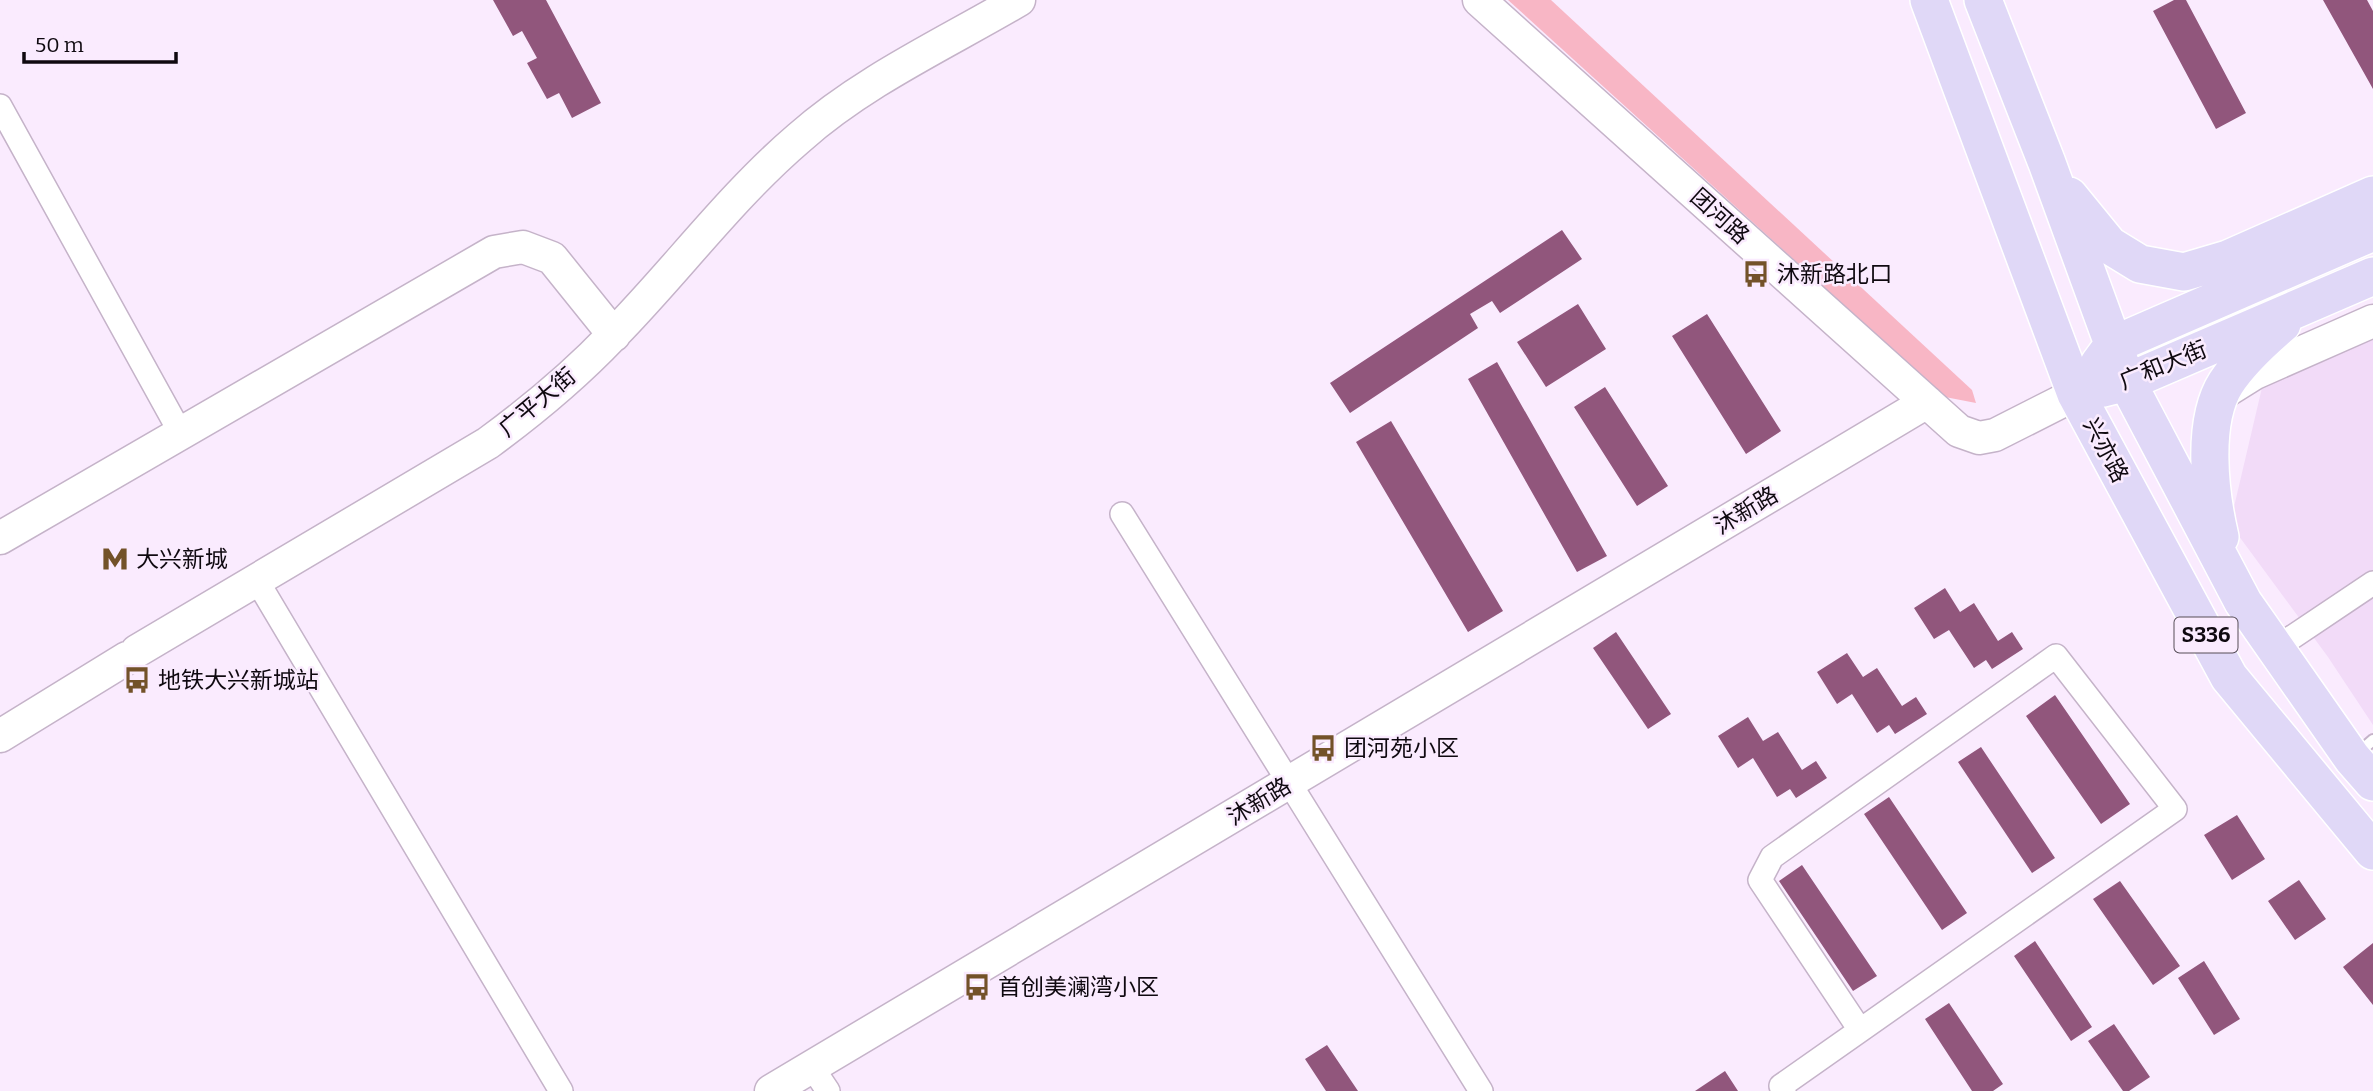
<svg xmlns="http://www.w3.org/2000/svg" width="2373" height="1091" viewBox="0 0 2373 1091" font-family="Bitter,'Noto Sans SC',serif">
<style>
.built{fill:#f2dbf8}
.green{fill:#f8b6c5}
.building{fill:#91567c}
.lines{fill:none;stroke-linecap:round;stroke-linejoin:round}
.lane-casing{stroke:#c5b3c9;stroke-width:14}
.street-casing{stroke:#c5b3c9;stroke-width:26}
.secondary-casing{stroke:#c5b3c9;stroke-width:35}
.primary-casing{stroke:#fff;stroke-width:40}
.lane{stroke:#fff;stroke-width:10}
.street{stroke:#fff;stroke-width:23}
.secondary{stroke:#fff;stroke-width:32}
.primary{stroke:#e0d8f7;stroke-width:37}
.labels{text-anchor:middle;stroke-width:5;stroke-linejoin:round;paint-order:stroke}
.shield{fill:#faebfe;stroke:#564d57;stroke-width:2}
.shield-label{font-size:21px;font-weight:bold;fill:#0f0910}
.street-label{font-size:23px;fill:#0f0910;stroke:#faebfe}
.poi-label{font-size:23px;fill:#0f0910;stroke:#faebfe;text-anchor:start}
</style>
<rect width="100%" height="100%" fill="#faebfe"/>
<path class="built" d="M2373,314v411l-45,-68 -98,-133 38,-162z"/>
<path class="green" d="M1508,0h43l421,390 4,13 -31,-6z"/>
<path class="building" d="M493,0h53l55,103 -29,15 -13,-25 -12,6 -20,-36 10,-5 -15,-27 -9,5z
M2174,0h12l60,113 -30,16 -63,-118z
M2323,0h44l6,11v78z
M1562,230l20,29 -82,54 -8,-12 -22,13 8,14 -128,85 -20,-30z
M1578,304l28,45 -60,38 -29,-45z
M1707,314l74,117 -35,23 -74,-118z
M1497,362l110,194 -30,16 -109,-193z
M1605,387l63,99 -31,20 -63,-99z
M1391,421l112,190 -35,21 -112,-190z
M1945,588l15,24 14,-9 24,38 14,-9 11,17 -31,20 -6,-9 -12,8 -25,-38 -15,9 -20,-31z
M1616,632l55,82 -23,15 -55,-81z
M1847,653l16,24 14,-9 25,38 14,-9 11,17 -32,20 -6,-9 -12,8 -25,-39 -15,10 -20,-32z
M2055,695l75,109 -29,20 -75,-108z
M1748,717l15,24 15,-9 24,38 14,-9 11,17 -31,20 -6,-9 -13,8 -24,-39 -15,10 -20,-32z
M1981,747l74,111 -23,15 -74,-111z
M1889,797l78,116 -25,17 -78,-116z
M2237,815l28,44 -33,21 -28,-45z
M1802,865l75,111 -24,15 -74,-110z
M2299,880l27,39 -31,21 -27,-39z
M2120,881l60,85 -27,19 -60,-86z
M2035,941l57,86 -21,14 -57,-85z
M2373,943v62l-30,-38z
M2204,961l36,58 -26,16 -36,-57z
M1949,1003l54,81 -10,7h-21l-47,-72z
M2114,1024l36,53 -21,14h-6l-35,-50z
M1327,1045l31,46h-32l-21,-32z
M1725,1071l13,20h-43z"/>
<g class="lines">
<defs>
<path id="lane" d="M2357,754l16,-14"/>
<path id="street" d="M0,106l180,326
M1122,514l359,577
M256,579l305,512
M2276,648l97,-65
M812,1067l16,24
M1784,1091l-3,-5 394,-277 -119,-153 -284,201 -12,23 100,150"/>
<path id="secondary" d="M1479,0l480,431 20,7 16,-3 81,-41
M2223,393l32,-20 118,-52
M0,538l494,-286 29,-5 29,11 62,77
M137,651l351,-208c45,-33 87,-68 125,-108 63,-64 117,-138 186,-197 64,-57 147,-95 220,-138
M0,736l127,-78
M771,1091l1156,-689"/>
<path id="primary" d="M1929,0l147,394 153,283 144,174
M1983,0l64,163 80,219 116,220 109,156 21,24
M2069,196l40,49 31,19 44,8 44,-13 145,-64
M2099,364l14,-19 260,-113
M2103,388l24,-6 246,-106
M2220,537c-10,-43 -19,-115 6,-154 15,-23 36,-42 56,-59"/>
</defs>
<use href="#lane" class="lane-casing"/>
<use href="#street" class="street-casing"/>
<use href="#secondary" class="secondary-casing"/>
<use href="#primary" class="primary-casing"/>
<use href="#lane" class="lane"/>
<use href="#street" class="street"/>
<use href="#secondary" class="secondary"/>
<use href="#primary" class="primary"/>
</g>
<defs>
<symbol id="bus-bare" viewBox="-9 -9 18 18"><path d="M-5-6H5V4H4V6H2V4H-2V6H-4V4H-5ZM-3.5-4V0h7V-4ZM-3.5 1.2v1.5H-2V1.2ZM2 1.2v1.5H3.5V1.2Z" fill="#735229" stroke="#faebfe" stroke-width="2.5" paint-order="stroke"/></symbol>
<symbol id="metro-bare" viewBox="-9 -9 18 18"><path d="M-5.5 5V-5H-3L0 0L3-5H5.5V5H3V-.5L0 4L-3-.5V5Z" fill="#735229" stroke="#faebfe" stroke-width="2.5" paint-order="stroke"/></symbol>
</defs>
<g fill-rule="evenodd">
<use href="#bus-bare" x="1737" y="255" width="38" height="38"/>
<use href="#metro-bare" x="96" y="540" width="38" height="38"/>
<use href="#bus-bare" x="118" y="661" width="38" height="38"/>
<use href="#bus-bare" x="1304" y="729" width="38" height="38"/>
<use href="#bus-bare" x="958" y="968" width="38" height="38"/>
</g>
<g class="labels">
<rect class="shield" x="2174.5" y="617.5" width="63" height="35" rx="5"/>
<g class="shield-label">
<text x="2206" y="642">S336</text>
</g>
<g class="street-label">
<text transform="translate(1720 216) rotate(42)" y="8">团河路</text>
<text transform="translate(2163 365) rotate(-22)" y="8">广和大街</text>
<text transform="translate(537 402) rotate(-40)" y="8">广平大街</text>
<text transform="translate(2106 450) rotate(62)" y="8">兴亦路</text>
<text transform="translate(1746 510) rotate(-31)" y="8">沐新路</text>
<text transform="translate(1259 801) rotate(-31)" y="8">沐新路</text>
</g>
<g class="poi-label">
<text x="1777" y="282">沐新路北口</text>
<text x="136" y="567">大兴新城</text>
<text x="158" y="688">地铁大兴新城站</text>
<text x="1344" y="756">团河苑小区</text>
<text x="998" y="995">首创美澜湾小区</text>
</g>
</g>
<path d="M24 52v10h152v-10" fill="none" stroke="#0f0910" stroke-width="3.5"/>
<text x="35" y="52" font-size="21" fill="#0f0910" stroke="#faebfe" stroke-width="5" paint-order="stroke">50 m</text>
</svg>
